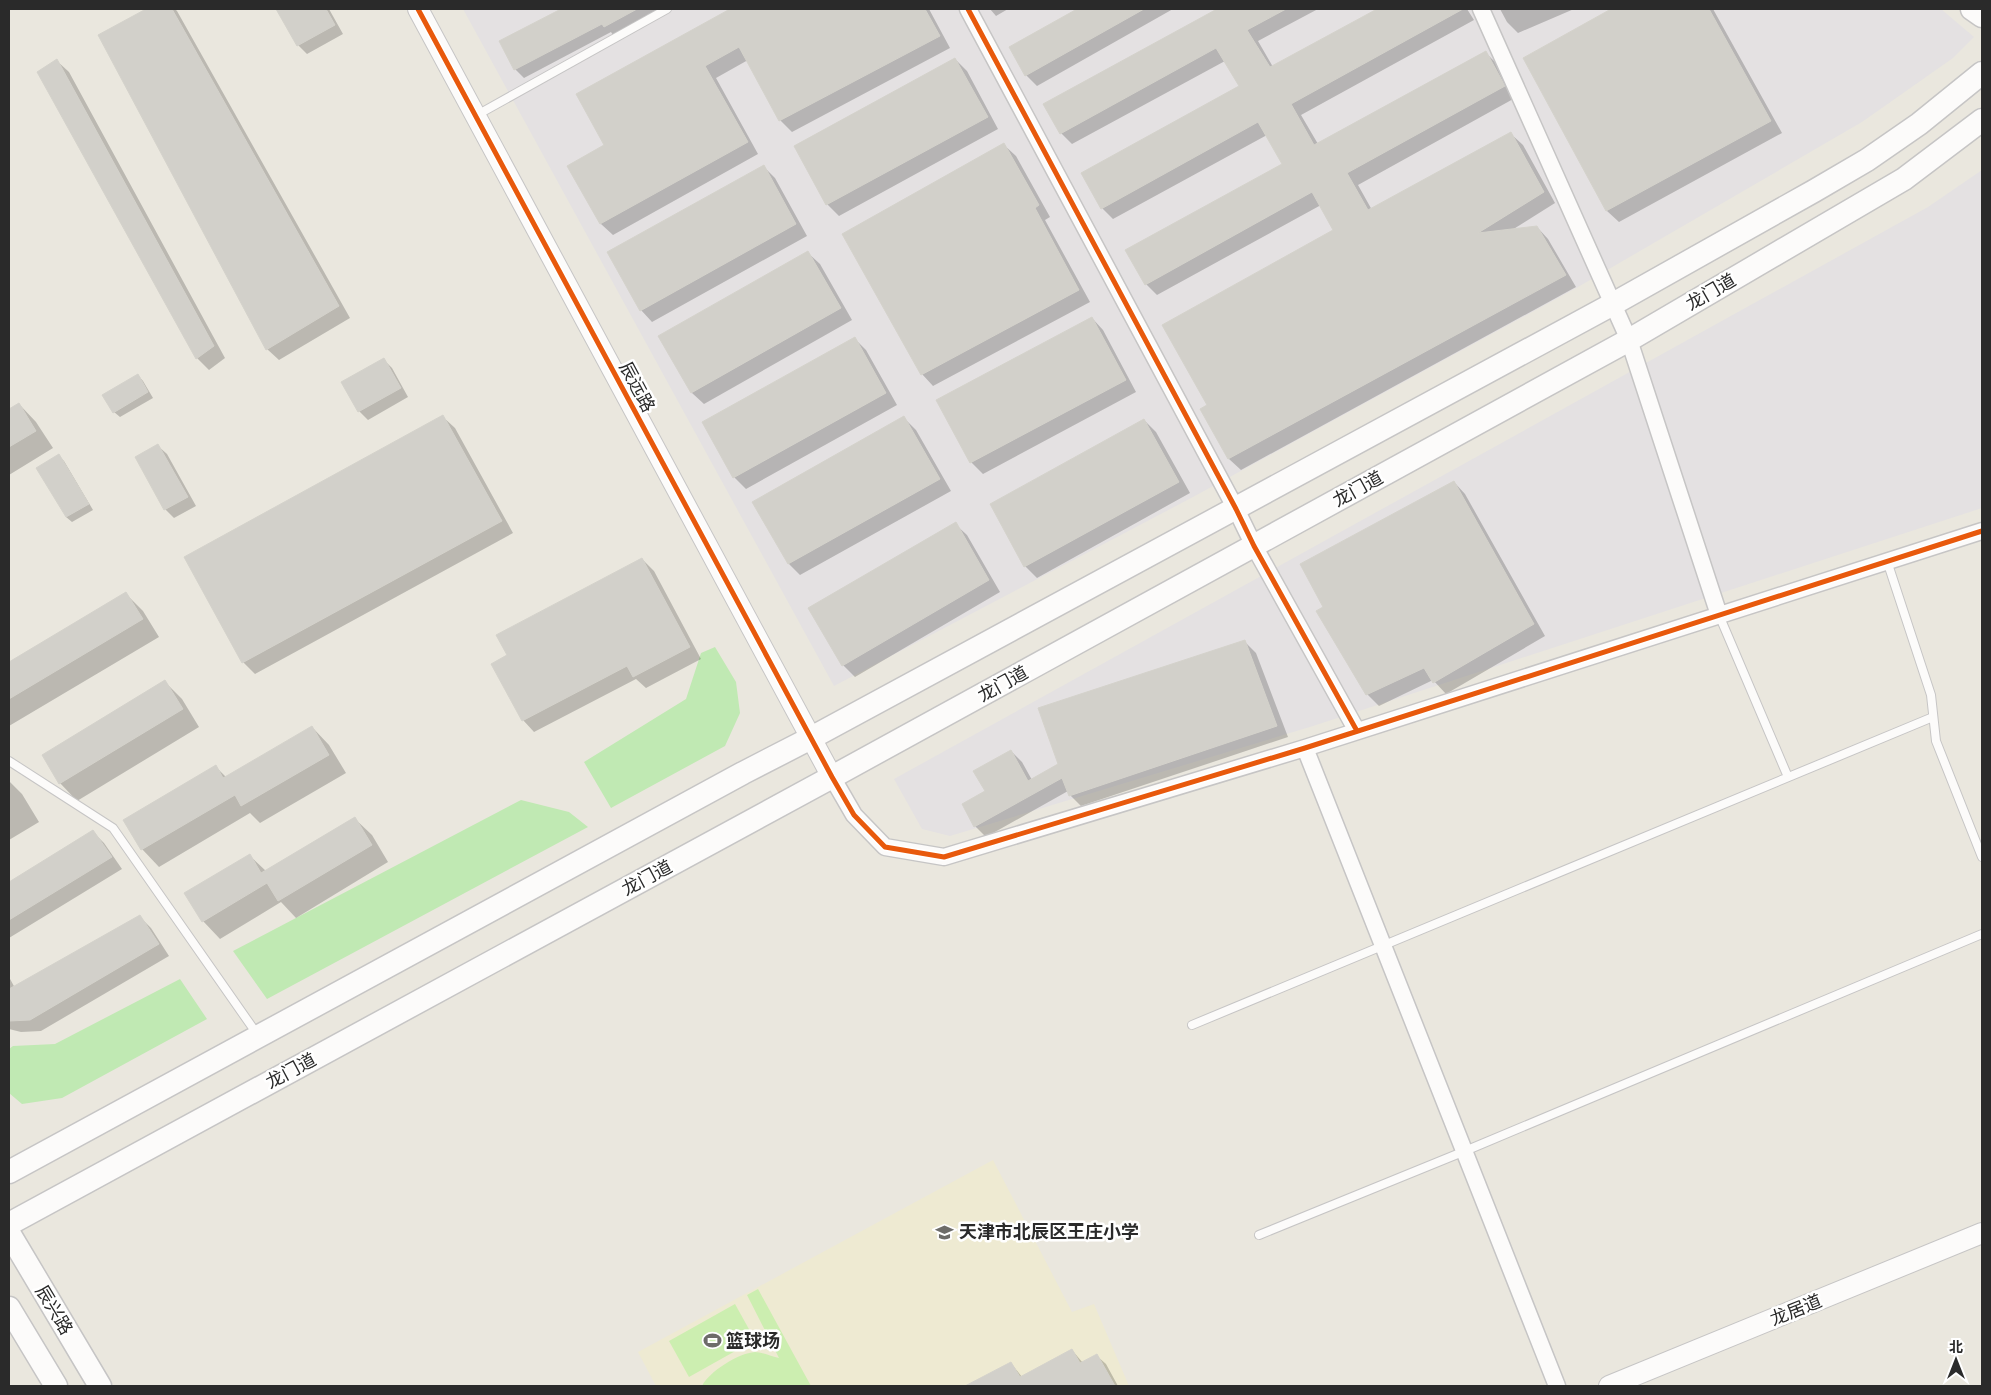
<svg xmlns="http://www.w3.org/2000/svg" width="1991" height="1395" viewBox="0 0 1991 1395" font-family="Manrope,'Noto Sans SC',sans-serif">
<style>
.industrial{fill:#e4e1e2}
.education{fill:#eeead2}
.green{fill:#c0e9b3}
.pitch{fill:#cceeb0}
.shadow{fill:#0003}
.building{fill:#d2d0ca;stroke:#d4d2cb}
.lines{fill:none;stroke-linecap:round;stroke-linejoin:round}
.service-casing{stroke:#c6c5c5;stroke-width:10}
.minor-casing{stroke:#c6c5c5;stroke-width:19}
.tertiary-casing{stroke:#c6c5c5;stroke-width:22}
.secondary-casing{stroke:#c6c5c5;stroke-width:25}
.service{stroke:#fcfbfa;stroke-width:8}
.minor{stroke:#fcfbfa;stroke-width:16}
.tertiary{stroke:#fcfbfa;stroke-width:20}
.secondary{stroke:#fcfbfa;stroke-width:22}
.cycleway-casing{stroke:#fff;stroke-width:8}
.cycleway{stroke:#e8590c;stroke-width:5}
.labels{text-anchor:middle;stroke-width:5;stroke-linejoin:round;paint-order:stroke}
.street-label{font-size:18px;fill:#2a2a2a;stroke:#fff}
.poi-label{font-size:18px;font-weight:bold;fill:#2a2a2a;stroke:#fff;text-anchor:start}
</style>
<rect width="100%" height="100%" fill="#eae7de"/>
<path class="industrial" d="M463,9h1478l33,28 -21,21 -91,64 -284,165 -385,210 -359,189z
M1982,170v338l-669,218 -363,110 -28,-7 -28,-50 1034,-572z"/>
<path class="education" d="M993,1160l79,152 22,-8 35,82h-473l-18,-34z"/>
<path class="green" d="M715,647l21,35 4,31 -15,33 -114,62 -27,-46 102,-63 15,-46z
M521,800l48,12 19,15 -321,172 -34,-48z
M180,979l27,40 -145,79 -40,6 -13,-11v-44l4,-3 42,-2z"/>
<path class="pitch" d="M758,1289l53,97h-109c7,-14 36,-33 53,-34 7,0 17,5 24,6l-32,-63z
M735,1304l20,36 -66,37 -20,-36z"/>
<path class="shadow" d="M149,9h26l2,2 173,307 -71,42 -12,-11 -167,-313z
M278,9h51l14,25 -36,20 -9,-9z
M563,9h98l-48,26 -2,-3 -87,46 -9,-9 -14,-27z
M733,9h196l21,39 -158,84 -12,-12 -32,-60 -32,18 42,76 -145,81 -12,-11 -32,-58 37,-21 -29,-50z
M990,9h18l-12,7z
M1080,9h93l-136,77 -11,-11 -15,-27z
M1219,9h99l-60,32 15,26 106,-58h88l7,11 -173,95 17,29 167,-92 12,12 18,34 -157,87 14,25 139,-76 12,11 32,58 -43,27 25,-3 11,12 28,48 -335,183 -12,-11 -27,-49 6,-4 127,-176 -14,-25 -164,90 -11,-11 138,-120 -17,-29 -154,84 -11,-11 138,-122 -15,-25 -153,83 -11,-11 -16,-29z
M1500,9h74l-56,24 -11,-11z
M1613,9h100l69,124 -163,89 -12,-11 -82,-153z
M955,59l12,12 31,58 -159,87 -12,-12 -32,-58z
M57,61l12,11 156,286 -16,12 -12,-12z
M1004,145l12,11 34,61 -5,3 45,82 -157,84 -11,-12z
M764,167l11,11 32,58 -155,86 -11,-12z
M808,253l12,11 32,56 -148,84 -12,-11 -32,-57z
M1092,318l11,12 33,62 -153,82 -12,-12z
M855,339l11,11 31,55 -151,84 -12,-12z
M384,360l8,8 16,29 -40,23 -9,-9z
M138,375l5,6 10,17 -33,19 -6,-5z
M19,404l17,18 17,26 -44,27v-65z
M443,417l12,11 58,105 -258,141 -12,-12z
M904,418l12,12 35,61 -151,84 -11,-11 -35,-62z
M1144,420l12,12 34,61 -153,85 -12,-12z
M158,446l9,8 29,52 -22,12 -9,-9 -28,-52z
M59,456l5,5 29,49 -21,12 -6,-5z
M1454,482l11,12 80,142 -99,58 -13,-14 -54,26 -12,-12 -42,-86z
M955,524l12,11 33,57 -145,85 -12,-12z
M642,559l12,12 47,88 -55,29 -10,-9 -102,53 -11,-12 -14,-64z
M126,594l17,17 16,26 -150,89v-63z
M1245,642l11,11 32,84 -207,69 -11,-11 -2,-4 -82,46 -11,-11 11,-34 25,-41 11,11 10,18 27,-16z
M165,682l17,17 17,28 -122,74 -17,-18z
M312,727l17,18 17,28 -86,50 -10,-10 -91,54 -17,-18 74,-82 10,10z
M9,781l13,13 17,28 -30,18z
M354,818l18,17 16,27 -92,56 -15,-16 -61,37 -17,-18 46,-66 17,16z
M93,832l11,11 18,26 -113,69v-55z
M140,917l11,11 18,28 -128,75 -20,1 -12,-3v-52l6,11z
M1072,1350l11,13 14,-7 9,8 12,22h-150l43,-23 11,14z"/>
<path class="building" d="M146,9h26l167,297 -73,44 -168,-315z
M276,9h50l9,16 -38,21z
M561,9h76l-33,18 -2,-3 -88,46 -15,-29z
M730,9h195l15,27 -161,85 -40,-74 -34,19 43,76 -148,82 -33,-58 37,-21 -28,-51z
M1077,9h67l-119,67 -16,-29z
M1217,9h69l-39,21 23,37 107,-58h86l-172,95 23,41 172,-94 19,35 -158,87 21,37 143,-78 33,60 -66,41 59,-7 29,49 -338,184 -28,-50 7,-4 -45,-80 171,-95 -21,-38 -167,93 -20,-35 157,-86 -24,-42 -157,87 -20,-36 158,-87 -23,-38 -156,86 -17,-30z
M1611,9h98l62,112 -165,90 -83,-153z
M955,58l33,59 -162,88 -32,-59z
M57,59l157,287 -18,13 -159,-287z
M1004,143l35,62 -4,3 44,82 -158,85 -79,-141z
M764,165l32,59 -156,87 -33,-59z
M808,251l33,57 -150,85 -33,-57z
M1092,317l34,63 -156,83 -34,-63z
M855,337l31,56 -153,85 -31,-56z
M384,358l17,30 -43,24 -17,-30z
M138,374l10,18 -35,21 -11,-18z
M19,403l17,28 -27,16v-38z
M443,415l59,106 -260,142 -58,-106z
M904,416l36,63 -152,85 -36,-62z
M1144,419l35,63 -155,85 -34,-63z
M158,444l30,53 -24,13 -29,-53z
M59,454l30,50 -23,13 -30,-49z
M1454,481l80,143 -101,59 -9,-15 -58,27 -50,-84 7,-4 -23,-43z
M956,522l33,58 -147,86 -34,-58z
M642,558l48,89 -57,30 -6,-11 -105,55 -31,-57 16,-9 -11,-20z
M126,592l17,27 -134,80v-37z
M1245,640l32,86 -208,70 -7,-18 -88,49 -12,-23 23,-13 -12,-20 38,-21 17,31 30,-17 -20,-56z
M165,680l18,29 -124,75 -17,-29z
M312,726l17,29 -88,51 -6,-11 -94,55 -18,-30 93,-55 7,13z
M355,817l17,28 -94,56 -11,-18 -65,39 -18,-29 66,-39 11,19z
M93,830l19,27 -103,63v-38z
M140,915l19,29 -129,76 -21,1v-32z
M1072,1349l8,14 17,-9 18,32h-150l46,-24 9,15z"/>
<g class="lines">
<defs>
<path id="service" d="M477,115l190,-106
M1887,561l44,134 5,46 46,116
M1719,615l69,162
M9,761l104,67 144,206
M1192,1025l741,-308
M1259,1235l206,-84 517,-217"/>
<path id="minor" d="M968,9l268,500 18,37 103,185
M1481,9l148,331 90,275
M1305,748l252,638
M832,777l22,38 31,32 59,10 361,-109 677,-217"/>
<path id="tertiary" d="M418,9l414,768
M1609,1386l373,-153"/>
<path id="secondary" d="M1972,9l10,7
M9,1172l734,-399 68,-35 802,-434 201,-113 53,-31 52,-36 63,-51
M9,1224l823,-447 797,-437 275,-161 78,-59
M9,1233l91,153
M9,1308l47,78"/>
</defs>
<use href="#service" class="service-casing"/>
<use href="#minor" class="minor-casing"/>
<use href="#tertiary" class="tertiary-casing"/>
<use href="#secondary" class="secondary-casing"/>
<use href="#service" class="service"/>
<use href="#minor" class="minor"/>
<use href="#tertiary" class="tertiary"/>
<use href="#secondary" class="secondary"/>
<defs>
<path id="cycleway" d="M418,9l414,768 22,38 31,32 59,10 361,-109 677,-217
M968,9l268,500 18,37 103,185"/>
</defs>
<use href="#cycleway" class="cycleway-casing"/>
<use href="#cycleway" class="cycleway"/>
</g>
<defs>
<symbol id="school-bare" viewBox="-9 -9 18 18"><path d="M0-5L7-2L0 1L-7-2ZM-4 1L0 2.5L4 1V4Q0 6-4 4Z" fill="#6d6c69" stroke="#fff" stroke-width="2.5" paint-order="stroke"/></symbol>
<symbol id="stadium-bare" viewBox="-9 -9 18 18"><path d="M0-5a6.5 5 0 1 0 0 10a6.5 5 0 1 0 0-10ZM-3.5-1.8h7v3.6h-7Z" fill="#6d6c69" stroke="#fff" stroke-width="2.5" paint-order="stroke"/></symbol>
</defs>
<g fill-rule="evenodd">
<use href="#school-bare" x="932" y="1220" width="25" height="25"/>
<use href="#stadium-bare" x="700" y="1328" width="25" height="25"/>
</g>
<g class="labels">
<g class="street-label">
<text transform="translate(1711 292) rotate(-30)" y="6">龙门道</text>
<text transform="translate(637 387) rotate(62)" y="6">辰远路</text>
<text transform="translate(1358 489) rotate(-29)" y="6">龙门道</text>
<text transform="translate(1003 684) rotate(-29)" y="6">龙门道</text>
<text transform="translate(647 878) rotate(-28)" y="6">龙门道</text>
<text transform="translate(291 1071) rotate(-28)" y="6">龙门道</text>
<text transform="translate(54 1310) rotate(59)" y="6">辰兴路</text>
<text transform="translate(1796 1310) rotate(-22)" y="6">龙居道</text>
</g>
<g class="poi-label">
<text x="959" y="1238">天津市北辰区王庄小学</text>
<text x="726" y="1347">篮球场</text>
</g>
</g>
<rect width="1991" height="1395" fill="none" stroke="#2a2a2a" stroke-width="20"/>
<g transform="translate(1956 1360)" stroke="#ffffff" stroke-width="4" paint-order="stroke">
<path d="M0-4L9 19L0 12L-9 19Z" fill="#2a2a2a"/>
<text y="-8" font-size="14" font-weight="bold" text-anchor="middle" fill="#2a2a2a">北</text>
</g>
</svg>
